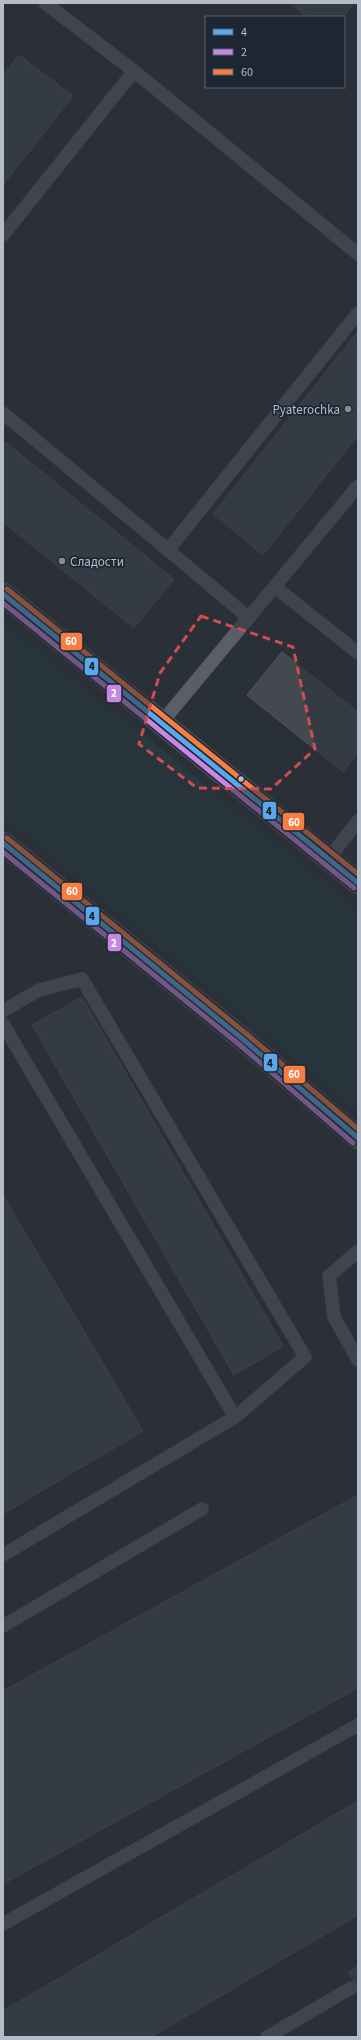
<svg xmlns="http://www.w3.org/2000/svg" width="361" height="2040" viewBox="0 0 361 2040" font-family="'Source Sans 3',sans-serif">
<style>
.green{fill:#273a3e}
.building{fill:#444950;stroke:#52575f}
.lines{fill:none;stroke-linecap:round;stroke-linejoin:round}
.lane-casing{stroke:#484c53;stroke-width:14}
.secondary-casing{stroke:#484c53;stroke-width:24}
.lane{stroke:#5a5e66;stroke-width:13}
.secondary{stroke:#595d64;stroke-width:22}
.bus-1-casing{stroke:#1d2633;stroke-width:8}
.bus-2-casing{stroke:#1d2633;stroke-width:8}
.bus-3-casing{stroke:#1d2633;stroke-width:8}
.bus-1{stroke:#5aa8eb;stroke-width:5}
.bus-2{stroke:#c787e3;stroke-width:5}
.bus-3{stroke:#f77d43;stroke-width:5}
.marked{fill:none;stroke:#ce4d50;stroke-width:3;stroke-dasharray:8 5;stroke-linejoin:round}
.poi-dot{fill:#848b96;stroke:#1d2633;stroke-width:1.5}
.bus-dot{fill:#b4bcc9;stroke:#1d2633;stroke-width:1.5}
.labels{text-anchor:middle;stroke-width:3.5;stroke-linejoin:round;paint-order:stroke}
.poi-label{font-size:13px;fill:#b4bcc9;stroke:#1d2633;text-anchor:end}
.line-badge{stroke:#1d2633;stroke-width:1.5}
.badge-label{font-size:11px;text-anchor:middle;font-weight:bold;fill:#fff}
.pale-badge-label{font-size:11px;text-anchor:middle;font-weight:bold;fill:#111}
</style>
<rect width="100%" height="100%" fill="#2a3038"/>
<path class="green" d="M3,621l355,287v205l-355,-296z"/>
<path class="building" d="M290,3h64l-11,14h-36z
M19,55l54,41 -70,89v-110z
M358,331v104l-95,120 -50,-41z
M3,440l171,139 -40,49 -131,-106z
M282,652l76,60v41l-15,19 -96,-77z
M82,997l201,349 -49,29 -202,-350z
M3,1195l140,236 -140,83z
M358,1495v193l-355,196v-193z
M358,1801v114l-207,122h-148v-26z
M358,1966v22l-10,-16z"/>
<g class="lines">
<defs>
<path id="lane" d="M45,3l89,68 224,183
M3,235l131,-164
M3,413l165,137 190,-237
M168,550l81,68
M275,587l83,66
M162,722l196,-236
M329,858l29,-37
M3,1011l36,-21 43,-11 223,378 -70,60 -232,138
M3,1024l232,393
M358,1251l-29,25 5,41 24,43
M3,1626l199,-117
M3,1924l355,-199
M267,2037l84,-49"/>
<path id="secondary" d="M3,594l355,289
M3,843l242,198 113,97"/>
</defs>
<use href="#lane" class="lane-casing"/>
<use href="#secondary" class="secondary-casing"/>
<use href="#lane" class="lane"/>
<use href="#secondary" class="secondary"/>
<defs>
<path id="bus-1" d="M3,594l355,289
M3,843l242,198 113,97"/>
<path id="bus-2" d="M3,603l351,285
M3,852l238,194 112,97"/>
<path id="bus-3" d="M7,589l351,285
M7,838l242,198 109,93"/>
</defs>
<use href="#bus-1" class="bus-1-casing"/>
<use href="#bus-2" class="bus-2-casing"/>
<use href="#bus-3" class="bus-3-casing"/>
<use href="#bus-1" class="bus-1"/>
<use href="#bus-2" class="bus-2"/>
<use href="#bus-3" class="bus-3"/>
</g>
<path d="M0 0H361V2040H0ZM201,616l92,31 22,102 -44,40 -74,-1 -58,-44 21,-71z" fill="#2a3038" fill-opacity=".55" fill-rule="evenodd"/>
<path class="marked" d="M201,616l92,31 22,102 -44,40 -74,-1 -58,-44 21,-71z"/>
<g class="poi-dot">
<circle cx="348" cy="409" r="4"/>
<circle cx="62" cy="561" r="4"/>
</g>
<circle class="bus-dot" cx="241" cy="779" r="3.5"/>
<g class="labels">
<g class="poi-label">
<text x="340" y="414">Pyaterochka</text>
<text x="70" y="566" text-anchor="start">Сладости</text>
</g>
</g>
<g class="line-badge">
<rect x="60" y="632" width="23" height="19" rx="4" fill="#f77d43"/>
<rect x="84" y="657" width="15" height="19" rx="4" fill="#5aa8eb"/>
<rect x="106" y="684" width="16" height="19" rx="4" fill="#c787e3"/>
<rect x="262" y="801" width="15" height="19" rx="4" fill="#5aa8eb"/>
<rect x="282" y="812" width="23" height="19" rx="4" fill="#f77d43"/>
<rect x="61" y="882" width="22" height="19" rx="4" fill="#f77d43"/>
<rect x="85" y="906" width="15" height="20" rx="4" fill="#5aa8eb"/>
<rect x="107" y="933" width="15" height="19" rx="4" fill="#c787e3"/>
<rect x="263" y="1053" width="15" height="19" rx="4" fill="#5aa8eb"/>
<rect x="283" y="1065" width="23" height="19" rx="4" fill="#f77d43"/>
</g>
<g class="badge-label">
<text x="71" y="645">60</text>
<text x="114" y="697">2</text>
<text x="294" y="826">60</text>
<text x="72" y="895">60</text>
<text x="114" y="947">2</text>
<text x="294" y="1078">60</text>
</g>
<g class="pale-badge-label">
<text x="92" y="670">4</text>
<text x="269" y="815">4</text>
<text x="92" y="920">4</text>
<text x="270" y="1067">4</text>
</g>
<rect width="361" height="2040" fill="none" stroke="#b4bcc9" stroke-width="8"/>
<rect x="205" y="16" width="140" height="72" fill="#1d2633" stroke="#59626f"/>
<rect x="213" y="29" width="20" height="6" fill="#5aa8eb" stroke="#59626f"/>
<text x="241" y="36" font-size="12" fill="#b4bcc9">4</text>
<rect x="213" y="49" width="20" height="6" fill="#c787e3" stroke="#59626f"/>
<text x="241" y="56" font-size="12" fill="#b4bcc9">2</text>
<rect x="213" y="69" width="20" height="6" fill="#f77d43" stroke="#59626f"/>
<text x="241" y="76" font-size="12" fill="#b4bcc9">60</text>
</svg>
